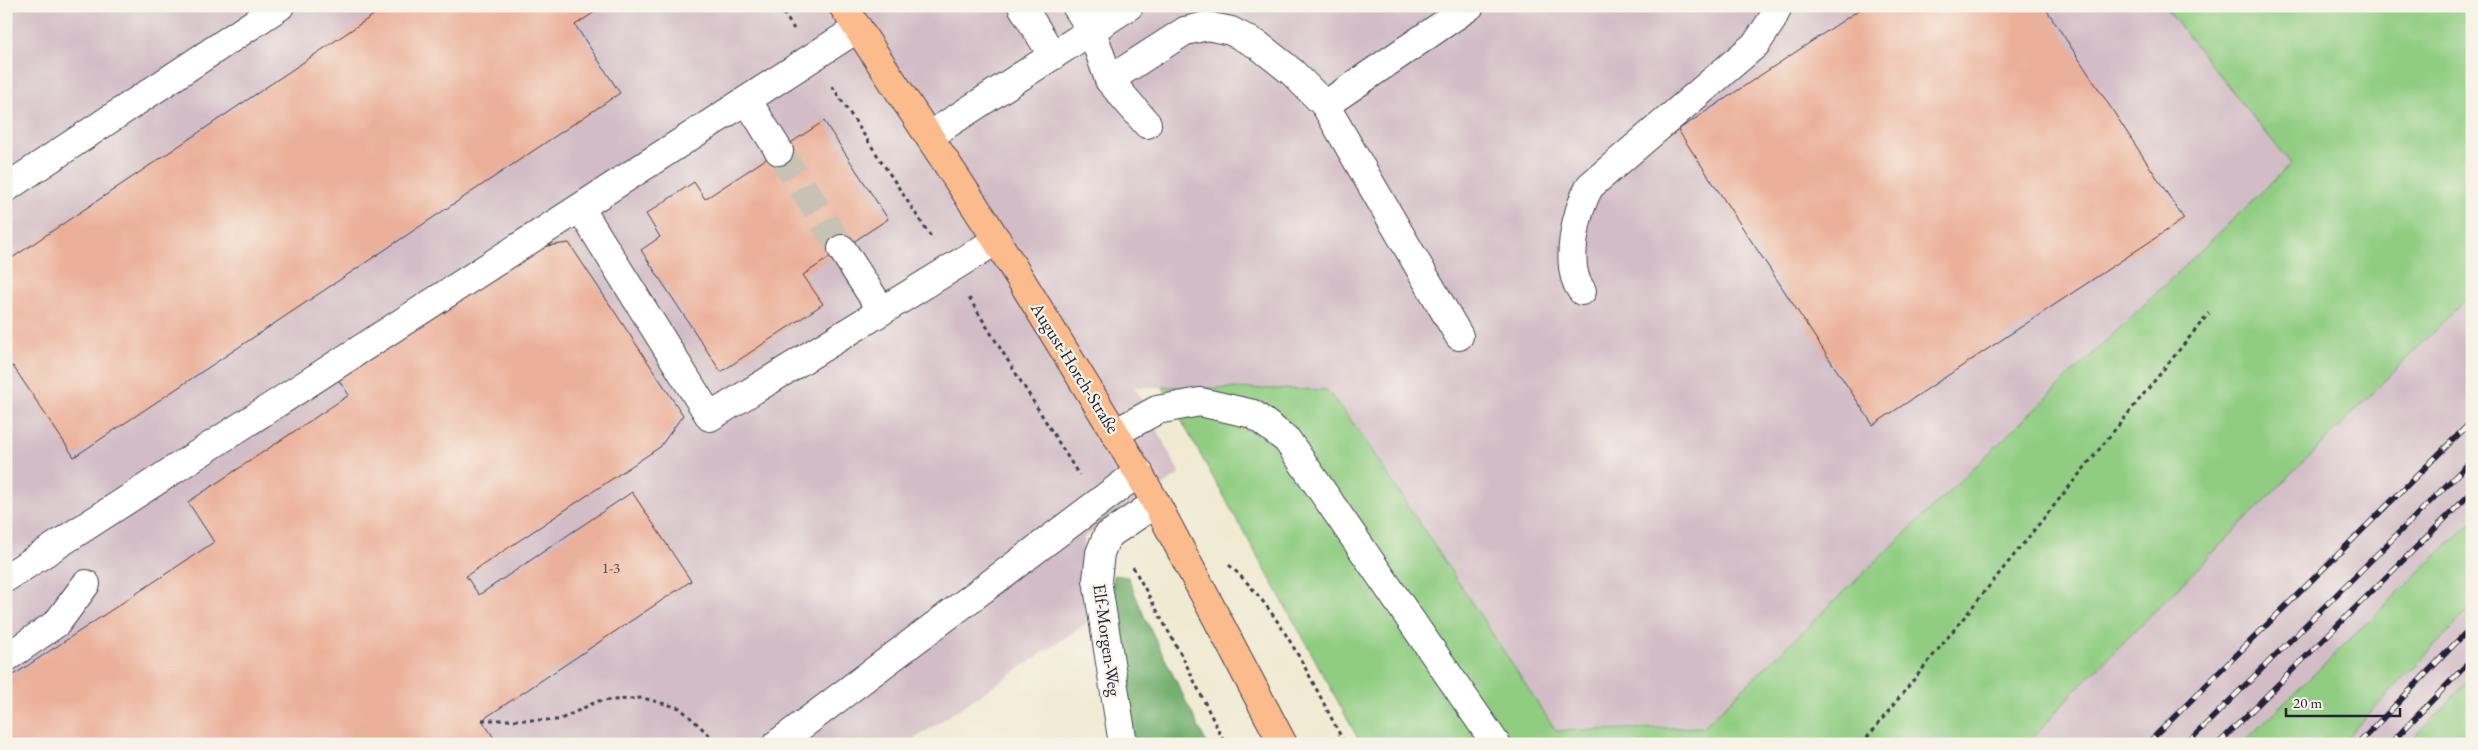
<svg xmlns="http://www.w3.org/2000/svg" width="2478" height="750" viewBox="0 0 2478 750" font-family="'EB Garamond',serif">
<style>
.industrial{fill:#d2bdc6}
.green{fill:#90cd82;stroke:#59785e}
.forest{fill:#74b070;stroke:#4b6956}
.building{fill:#ebb09a}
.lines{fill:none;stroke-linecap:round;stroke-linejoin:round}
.minor-tunnel{stroke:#c7c2b4;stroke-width:28;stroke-dasharray:28 14;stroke-linecap:butt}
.minor-casing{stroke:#414052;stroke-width:30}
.major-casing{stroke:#414052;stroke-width:30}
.path{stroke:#414052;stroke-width:3;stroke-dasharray:4 4;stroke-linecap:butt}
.minor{stroke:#fff;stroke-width:28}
.major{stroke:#fbbb8c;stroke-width:28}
.rail-casing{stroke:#22223b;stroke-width:5.5}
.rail{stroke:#f7f3e8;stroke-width:4;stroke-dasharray:11;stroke-linecap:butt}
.labels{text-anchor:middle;stroke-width:4.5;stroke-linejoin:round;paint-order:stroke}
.number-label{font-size:15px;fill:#544653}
.street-label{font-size:18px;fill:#22223b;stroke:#f7f3e8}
</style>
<rect width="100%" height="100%" fill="#f7f3e8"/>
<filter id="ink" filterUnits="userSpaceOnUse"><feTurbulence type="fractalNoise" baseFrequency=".02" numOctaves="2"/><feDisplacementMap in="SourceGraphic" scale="10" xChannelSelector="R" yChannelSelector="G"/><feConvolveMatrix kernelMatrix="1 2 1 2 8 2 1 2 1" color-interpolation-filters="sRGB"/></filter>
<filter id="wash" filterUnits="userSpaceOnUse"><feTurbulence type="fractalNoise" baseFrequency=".0096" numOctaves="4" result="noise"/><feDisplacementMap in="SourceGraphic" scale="20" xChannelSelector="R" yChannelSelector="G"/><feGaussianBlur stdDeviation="1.12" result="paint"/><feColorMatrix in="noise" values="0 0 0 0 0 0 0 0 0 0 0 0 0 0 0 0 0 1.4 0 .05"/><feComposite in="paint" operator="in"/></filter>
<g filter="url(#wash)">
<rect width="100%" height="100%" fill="#f0ead2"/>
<path class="industrial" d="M6,6h2158l128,158 -589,563 -147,4 -197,-300 -143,-44h-81l45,87 -96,63 3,86 -180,121h-901z
M2472,293v228l-230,223h-215l46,-51z
M2472,607v70l-64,67h-68z"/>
<path class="green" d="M2164,6h308v287l-399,400 -46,51h-666c-64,-120 -133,-238 -198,-357l164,3 32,41 197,300 147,-4 588,-563z
M2472,521v86l-132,137h-98z
M2472,677v67h-64z"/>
<path class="forest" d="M1114,575l14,2 16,39 63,128h-73l-24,-131z"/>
<g id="blocks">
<path class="building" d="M387,6h217l-29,19 45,68 -546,364 -61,-91 -7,4v-108z
M1865,6h179l140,213 -311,206 -195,-295z
M824,121l64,98 -85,56 20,29 -102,68 -80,-122 19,-13 -14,-23 48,-32 11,17z
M569,243l114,172 -23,32 -194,129 13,19 153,-103 59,89 -209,139 16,24h-492v-64l208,-138 -26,-40 161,-107 -12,-17 194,-130z"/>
</g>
</g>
<g filter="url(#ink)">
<use href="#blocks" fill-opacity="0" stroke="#414052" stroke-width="1"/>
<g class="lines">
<path class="minor-tunnel" d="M779,151l63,98"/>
<defs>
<path id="minor" d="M1022,6l31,50
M1076,6l16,25 17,49 38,44
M1109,80l76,-49 22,-5 24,5 27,14 34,27 33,33 134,231
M747,100l32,51
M1325,105l145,-99
M929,136l200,-130
M6,188l274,-182
M580,208l130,209 287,-177
M842,249l40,62
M1582,291c-19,-24 -6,-80 8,-105l166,-142 16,-24 6,-14
M1115,433l42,-23 43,-8 53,12 34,26 209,304
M6,578l852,-550
M6,658l51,-35 29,-39
M777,744l362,-272
M1123,744l-26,-164 3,-27 7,-17 49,-33"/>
<path id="major" d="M843,6l143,217 129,210 41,70 127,241"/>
</defs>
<use href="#minor" class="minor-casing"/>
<use href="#major" class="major-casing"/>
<path class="path" d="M779,6l15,23
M832,86l101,154
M969,298l110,177
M1229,565c54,48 82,116 116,179
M1133,567l51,93 41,84
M482,720h77l39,-19 45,-3 37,10 39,36
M1862,744l347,-431"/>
<use href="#minor" class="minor"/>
<use href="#major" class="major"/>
<defs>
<path id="rail" d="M2147,744l325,-323
M2186,744l286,-284
M2218,744l254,-252
M2358,744l114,-118
M2390,744l82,-85"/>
</defs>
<use href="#rail" class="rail-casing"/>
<use href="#rail" class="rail"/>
</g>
</g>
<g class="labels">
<g class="number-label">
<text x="611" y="573">1-3</text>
</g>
<g class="street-label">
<text transform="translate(1075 368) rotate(58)" y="6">August-Horch-Straße</text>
<text transform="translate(1107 640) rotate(82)" y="6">Elf-Morgen-Weg</text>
</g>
</g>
<rect width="2478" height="750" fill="none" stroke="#f7f3e8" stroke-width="25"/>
<path d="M2286 708v8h114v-8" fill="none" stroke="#22223b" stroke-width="2.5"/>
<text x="2293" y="708" font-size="15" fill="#22223b" stroke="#f7f3e8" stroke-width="4" paint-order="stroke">20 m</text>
</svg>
